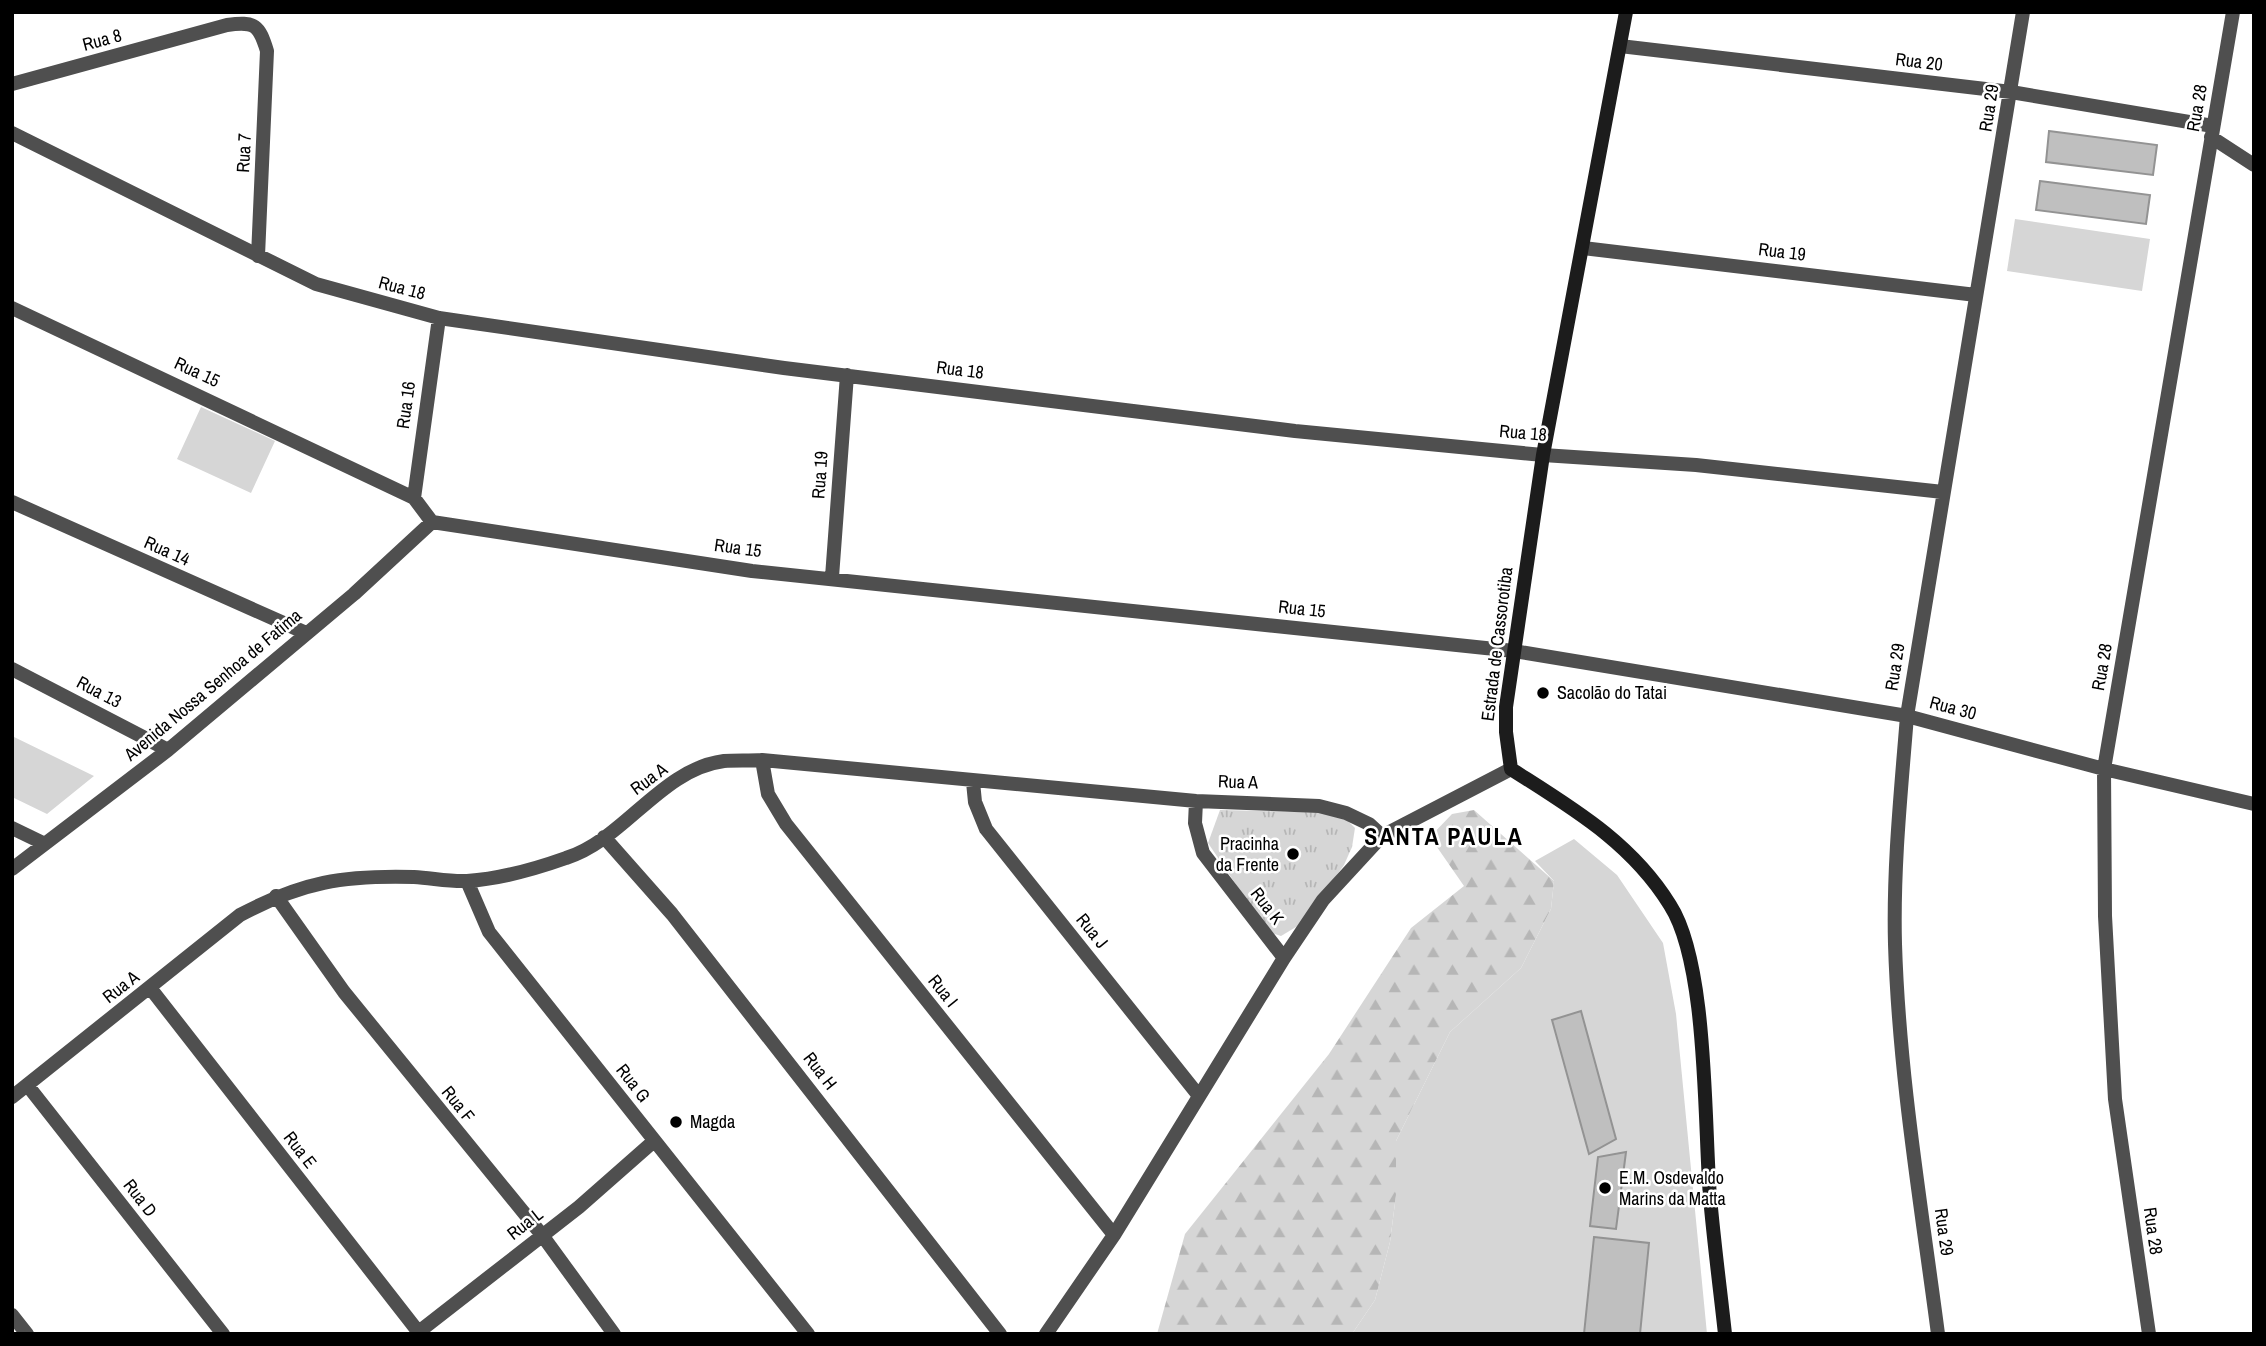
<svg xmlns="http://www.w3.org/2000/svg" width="2266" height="1346" viewBox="0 0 2266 1346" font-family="'Archivo Narrow',sans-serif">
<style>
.green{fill:#d6d6d6}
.forest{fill:url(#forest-firs)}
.park{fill:url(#park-tufts)}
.building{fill:#bfbfbf;stroke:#939393;stroke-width:2}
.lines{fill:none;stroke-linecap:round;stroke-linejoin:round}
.street{stroke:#4f4f4f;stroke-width:14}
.secondary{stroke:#1c1c1c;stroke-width:14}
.poi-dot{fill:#000;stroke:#fff;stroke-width:2.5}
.labels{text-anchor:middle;stroke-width:5;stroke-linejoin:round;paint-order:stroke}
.street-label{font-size:18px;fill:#000;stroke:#fff}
.poi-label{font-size:18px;fill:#000;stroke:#fff;text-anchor:start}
.district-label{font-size:24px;font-weight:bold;letter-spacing:2px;fill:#000;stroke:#fff}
</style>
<defs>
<pattern id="forest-firs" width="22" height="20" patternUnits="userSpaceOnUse" patternTransform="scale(1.75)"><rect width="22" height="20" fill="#d6d6d6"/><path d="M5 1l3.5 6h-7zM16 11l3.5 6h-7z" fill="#b6b6b6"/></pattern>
<pattern id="park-tufts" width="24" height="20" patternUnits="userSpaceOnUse" patternTransform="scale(1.75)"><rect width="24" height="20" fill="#d6d6d6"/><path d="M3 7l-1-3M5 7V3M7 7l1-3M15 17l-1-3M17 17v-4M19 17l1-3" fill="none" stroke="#b6b6b6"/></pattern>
</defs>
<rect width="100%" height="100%" fill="#fff"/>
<path class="green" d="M2015,219l135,20 -8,52 -135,-20z
M201,407l74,34 -24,52 -74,-34z
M12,736l82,40 -47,38 -35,-17z
M1574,839l43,36 46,68 13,71 31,320h-355l23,-34 15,-58 6,-47v-54l54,-109 71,-64 30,-59 3,-28 -19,-20z"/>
<path class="forest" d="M1474,810l80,71 -3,28 -30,59 -71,64 -54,109v54l-6,47 -15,58 -23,34h-195l28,-100 144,-180 82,-126 53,-42 -34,-49 22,-23z"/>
<path class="park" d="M1220,810l120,3 15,15 -3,19 -8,18 -43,59 -20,12 -13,-4 -60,-89z"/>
<path class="building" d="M2049,131l108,14 -4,30 -107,-13z
M2040,181l110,14 -4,29 -110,-14z
M1581,1011l35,128 -27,15 -37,-134z
M1626,1152l-10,77 -26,-3 8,-69z
M1594,1237l55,6 -9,91h-56z"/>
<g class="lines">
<path class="street" d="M1620,46l391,46 202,34
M12,84l215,-59c28,-4 32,0 40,26l-9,205
M12,133l304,151 123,34 345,50 511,63 248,24 153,10 247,27
M2211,137l43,28
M1583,248l393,47
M12,308l402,190 18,24 320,49 762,80 393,65 197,53 150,35
M414,498l25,-180
M12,502l294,131
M832,577l15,-202
M12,669l156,81
M762,760l6,34 18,30 328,411
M973,782l2,20 11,27 213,267
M1196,801l-1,22 8,30 81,105
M12,828l31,15
M604,837l68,77 328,420
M12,869l156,-119 186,-156 78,-72
M467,881l22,51 319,402
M276,896l68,96 198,243 72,99
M151,989l269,345
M28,1086l195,248
M12,1097l228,-182c62,-33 103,-40 174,-38 18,1 36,5 53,4 33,-2 68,-12 99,-23 58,-18 95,-89 158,-97 12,-1 25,0 38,-1l434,41 123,5 27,7 23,11 13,12
M12,1315l15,19
M416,1334l163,-127 75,-66
M1046,1334l68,-99 170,-277 39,-58 59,-64 129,-67
M1938,1334c-17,-130 -39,-259 -43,-390 -2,-76 6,-153 12,-228l116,-704
M2149,1334l-34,-235 -10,-183 -1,-147 129,-757"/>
<path class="secondary" d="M1626,12l-83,443 -37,252v25l5,37c61,39 120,73 159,136 38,59 34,218 40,292 4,46 10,91 15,137"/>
</g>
<g class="poi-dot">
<circle cx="1543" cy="693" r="7"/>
<circle cx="1293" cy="854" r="7"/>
<circle cx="676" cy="1122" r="7"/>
<circle cx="1605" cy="1188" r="7"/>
</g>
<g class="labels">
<g class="street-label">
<text transform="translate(102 40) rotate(-15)" y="6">Rua 8</text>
<text transform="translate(1919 62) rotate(7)" y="6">Rua 20</text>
<text transform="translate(1989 108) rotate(-81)" y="6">Rua 29</text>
<text transform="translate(2197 108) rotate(-80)" y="6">Rua 28</text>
<text transform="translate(244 153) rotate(-87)" y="6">Rua 7</text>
<text transform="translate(1782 252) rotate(7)" y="6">Rua 19</text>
<text transform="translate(402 288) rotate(15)" y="6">Rua 18</text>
<text transform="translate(960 370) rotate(7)" y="6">Rua 18</text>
<text transform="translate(197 372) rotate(25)" y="6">Rua 15</text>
<text transform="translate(406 405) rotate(-82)" y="6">Rua 16</text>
<text transform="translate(1523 433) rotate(5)" y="6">Rua 18</text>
<text transform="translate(820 475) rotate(-86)" y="6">Rua 19</text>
<text transform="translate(738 548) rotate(8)" y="6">Rua 15</text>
<text transform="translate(167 551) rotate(24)" y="6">Rua 14</text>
<text transform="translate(1302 609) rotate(6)" y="6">Rua 15</text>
<text transform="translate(1497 644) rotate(-83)" y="6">Estrada de Cassorotiba</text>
<text transform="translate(1895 667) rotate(-81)" y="6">Rua 29</text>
<text transform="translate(2102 667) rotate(-80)" y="6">Rua 28</text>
<text transform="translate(213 685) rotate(-40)" y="6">Avenida Nossa Senhoa de Fatima</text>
<text transform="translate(99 692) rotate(28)" y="6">Rua 13</text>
<text transform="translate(1953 708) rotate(15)" y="6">Rua 30</text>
<text transform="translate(649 779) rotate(-36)" y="6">Rua A</text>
<text transform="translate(1238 782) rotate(2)" y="6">Rua A</text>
<text transform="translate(1267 906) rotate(52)" y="6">Rua K</text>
<text transform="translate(1092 931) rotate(51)" y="6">Rua J</text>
<text transform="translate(121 987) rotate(-38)" y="6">Rua A</text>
<text transform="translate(943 991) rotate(51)" y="6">Rua I</text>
<text transform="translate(820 1071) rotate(52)" y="6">Rua H</text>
<text transform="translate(633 1083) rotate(52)" y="6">Rua G</text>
<text transform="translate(458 1104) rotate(51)" y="6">Rua F</text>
<text transform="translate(300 1150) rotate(52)" y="6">Rua E</text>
<text transform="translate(140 1198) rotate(52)" y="6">Rua D</text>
<text transform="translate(525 1224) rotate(-38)" y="6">Rua L</text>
<text transform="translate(2153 1231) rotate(82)" y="6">Rua 28</text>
<text transform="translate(1944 1232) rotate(82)" y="6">Rua 29</text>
</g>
<g class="poi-label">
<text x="1557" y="699">Sacolão do Tatai</text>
<text x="1279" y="850" text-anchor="end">Pracinha<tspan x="1279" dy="21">da Frente</tspan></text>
<text x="690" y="1128">Magda</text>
<text x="1619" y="1184">E.M. Osdevaldo<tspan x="1619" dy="21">Marins da Matta</tspan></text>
</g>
<g class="district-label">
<text x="1444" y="845">SANTA PAULA</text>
</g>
</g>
<rect width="2266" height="1346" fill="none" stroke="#000000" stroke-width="28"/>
</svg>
